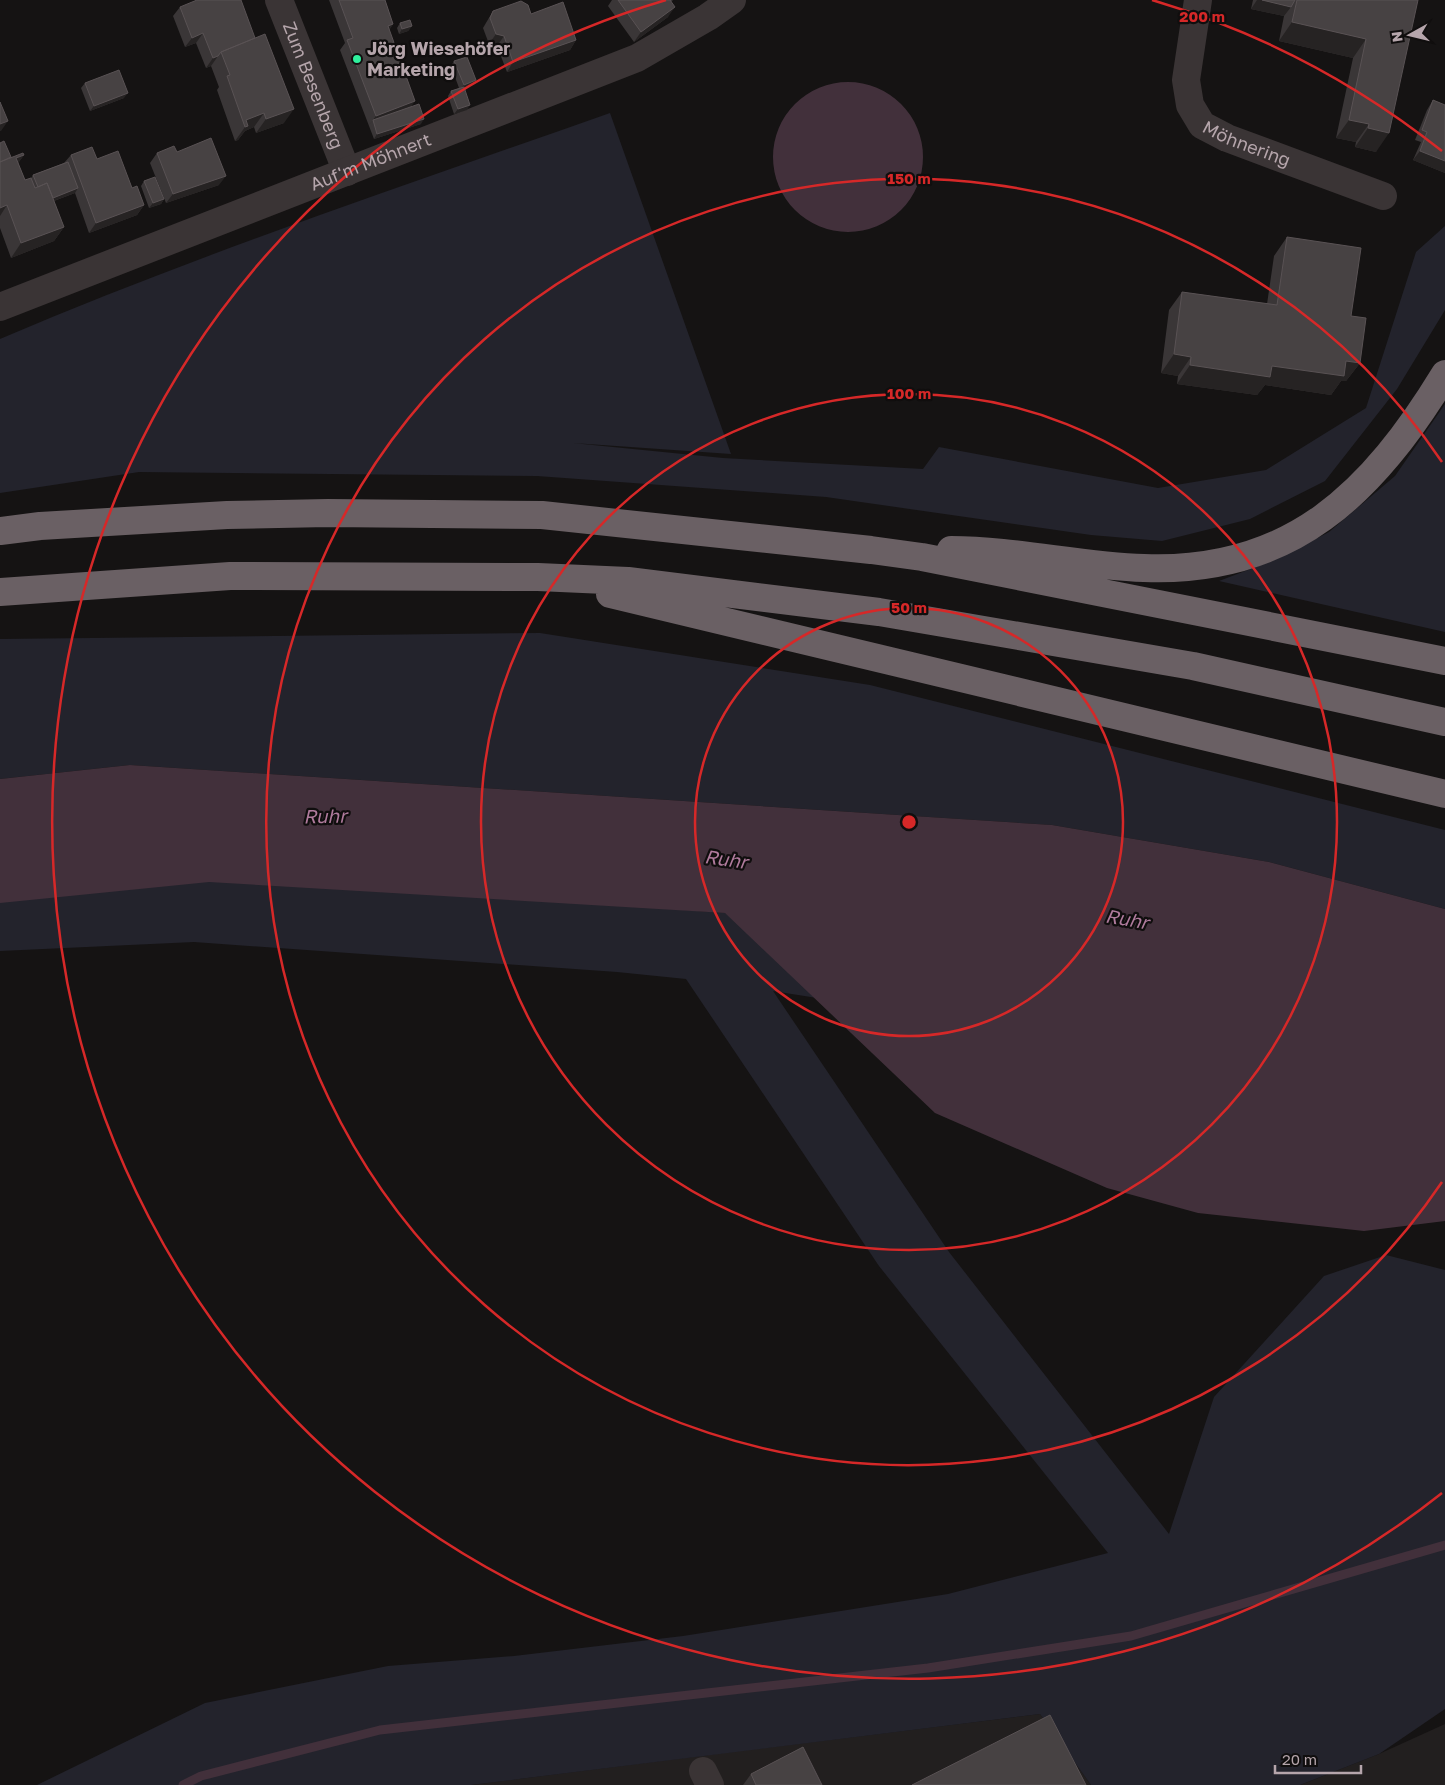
<svg xmlns="http://www.w3.org/2000/svg" width="1445" height="1785" viewBox="0 0 1445 1785" font-family="'Golos Text',sans-serif">
<style>
.built{fill:#221f1f}
.green{fill:#23232c}
.water{fill:#42303b}
.lines{fill:none;stroke-linecap:round;stroke-linejoin:round}
.stream{stroke:#42303b;stroke-width:9}
.minor{stroke:#3a3435;stroke-width:28}
.motorway{stroke:#6a6064;stroke-width:28}
.wall{fill:#3a3637}
.shaded-wall{fill:#262323}
.building{fill:#474243;stroke:#595254}
.ring{fill:none;stroke:#d62828;stroke-width:2.5}
.poi-dot{fill:#2ff09d;stroke:#100e0e;stroke-width:2}
.labels{text-anchor:middle;stroke-width:4.5;stroke-linejoin:round;paint-order:stroke}
.poi-label{font-size:18px;font-weight:bold;fill:#b5a5ab;stroke:#100e0e;text-anchor:start}
.street-label{font-size:18px;fill:#b5a5ab;stroke:#100e0e}
.water-label{font-size:19px;font-style:italic;fill:#b07b9d;stroke:#100e0e}
.centre{fill:#d62828;stroke:#100e0e;stroke-width:2.5}
.ring-label{font-size:15px;text-anchor:middle;font-weight:bold;fill:#d62828;stroke:#100e0e;stroke-width:4.5;stroke-linejoin:round;paint-order:stroke}
</style>
<rect width="100%" height="100%" fill="#151313"/>
<path class="built" d="M1040,1714l51,71h-620l284,-36z
M1445,1724v61h-145l79,-31z"/>
<path class="green" d="M610,113l121,341 -158,-11 150,15 200,11 16,-22 219,41 108,-18 100,-62 50,-156 29,-26v84l-48,79 -72,92 -75,38 -88,22 -71,-6 -265,-38 -289,-21 -398,-4 -139,21v-154c199,-85 406,-154 610,-226z
M1445,404v228l-226,-51 60,-23 50,-26 66,-56z
M540,633l330,52 575,145v79l-176,-47 -217,-37 -922,-60 -130,14v-140z
M63,865l662,48 312,120 -264,-42 176,261 220,282 45,-137 110,-121 62,-21 59,15v439l-66,45 -79,31h-209l-51,-71 -569,71h-434l168,-82 183,-37 126,-10 169,-20 265,-42 160,-41 -229,-287 -193,-287 -69,-7 -423,-30 -194,9v-79z"/>
<path class="water" d="M773 157a75 75 0 1 1 150 0a75 75 0 1 1-150 0Z
M130,765l922,60 217,37 176,47v312l-81,10 -166,-18 -91,-25 -172,-75 -210,-200 -516,-31 -209,21v-124z"/>
<g class="lines">
<path class="stream" d="M183,1785l18,-9 179,-46 548,-62 203,-32 314,-91"/>
<g class="minor">
<path id="s1" d="M279,0l68,172"/>
<path id="s2" d="M1198,0l-12,80 4,25 12,20 25,13 156,58"/>
<path id="s3" d="M0,307l637,-249 71,-41 24,-17"/>
<path d="M703,1771l7,14"/>
</g>
<path class="motorway" d="M0,531l40,-5 187,-11 101,-2 214,2 329,35 51,7 523,104
M951,550c65,0 128,16 193,18 148,6 229,-76 301,-194
M0,592l230,-16 308,1 90,4 251,31 314,54 252,56
M610,594l835,200"/>
</g>
<path class="wall" d="M329,0h56l8,24 -4,6 26,71 -4,5 10,18 -47,15 -34,-89 5,-7z
M612,0h61l-2,2 -3,15 -34,25 -26,-36z
M1253,0h165l-42,152 -21,-5 1,-5 -20,-4 17,-80 -74,-17 5,-25 -33,-7z
M180,7l104,116 -28,10 -2,-6 -9,4 -7,9 -3,1 -18,-51 2,-3 -8,-21 -5,2 -10,-25 -11,4 -12,-31z
M493,11l38,3 45,26 -6,10 -63,22 -10,-26 -8,-2 -6,-16z
M400,23l12,3 -4,5 -9,3 -2,-6z
M454,61l22,19 -4,5 -8,3 3,22 -13,4 -6,-18 3,-5 8,-3 -8,-22z
M85,83l39,15 -34,13 -9,-23z
M1433,100l12,5v68l-32,-13 8,-18 -6,-2 12,-30z
M0,143l11,14 13,-2 -6,8 7,17 6,-2 2,-3 31,-12 7,-8 26,4 35,29 12,17 -7,10 -48,18 -14,-40 -21,8 10,26 -10,14 -43,17 -11,-30z
M177,152l42,33 -53,18 -16,-40 7,-10z
M144,181l20,18 -3,5 -12,4 -8,-22z
M1287,237l64,79 9,47 -14,18h-5l-10,14 -66,-10 -8,10 -80,-11 1,-8 -17,-3 8,-63 13,-18 85,12 7,-48z
M751,1774l71,11h-79z"/>
<path class="shaded-wall" d="M1257,0h5l29,7 -7,9 -33,-7z
M675,7l-7,10 -34,25 7,-10z
M1292,22l74,17 -13,19 -74,-17z
M393,24l-6,10 1,-8z
M412,26l-4,5 -9,3 3,-5z
M203,33l-7,10 -11,4 7,-9z
M496,34l8,2 -7,10 -8,-2z
M576,40l-6,10 -63,22 6,-10z
M218,56l-7,10 -5,2 7,-10z
M476,80l-4,5 -12,5 4,-5z
M128,93l-4,5 -34,13 4,-5z
M415,101l-7,10 -35,9 -4,5 7,-9z
M470,105l-3,5 -13,4 4,-5z
M294,109l-10,14 -28,10 10,-14z
M264,113l-10,14 -9,4 -7,9 -3,1 10,-14 1,-7z
M424,119l-3,5 -47,15 3,-5z
M1349,120l20,4 -13,18 -20,-4z
M8,121l-7,10h-1v-7z
M1368,128l21,5 -13,19 -21,-5z
M1420,151l25,10v12l-32,-13z
M24,155l-10,14 2,-11z
M226,176l-7,9 -53,18 7,-9z
M78,188l-3,5 -35,13 4,-5z
M164,199l-3,5 -12,4 4,-5z
M7,205l-7,11v-8z
M144,205l-7,10 -48,18 7,-10z
M64,227l-10,14 -43,17 10,-15z
M1174,354l17,3 -13,19 -17,-3z
M1346,361l14,2 -14,18h-5l-10,14 -66,-10 -8,10 -80,-11 13,-19 82,1z"/>
<path class="building" d="M197,0h44l14,38 -34,14 -3,4 -5,2 -10,-25 -11,5 -12,-31z
M339,0h46l8,24 -5,2 27,75 -39,15 -29,-76 6,-2z
M618,0h52l5,7 -34,25z
M1262,0h33l-4,7z
M1297,0h121l-29,133 -21,-5 1,-4 -20,-4 17,-81 -74,-17z
M521,1l7,4 3,9 32,-12 13,38 -63,22 -9,-26 -8,-2 -6,-16 3,-7z
M410,20l2,6 -10,3 -2,-6z
M265,34l29,75 -28,10 -2,-6 -18,7 2,6 -3,1 -18,-51 3,-1 -9,-23z
M467,57l9,23 -12,5 -10,-24z
M119,70l9,23 -34,13 -9,-23z
M464,87l6,18 -12,4 -7,-18z
M1433,100l12,5v56l-25,-10 7,-19 -5,-2z
M0,102l8,19 -8,3z
M419,104l5,15 -47,15 -4,-14z
M211,138l15,38 -53,18 -16,-41 17,-7 3,6z
M4,141l7,16 -11,5v-19z
M92,147l5,12 21,-8 14,37 5,-2 7,19 -48,18 -25,-68z
M23,153l1,2 -8,3 9,22 6,-2 4,10 12,-5 17,44 -43,16 -14,-38 -7,3v-46z
M68,162l10,26 -25,10 -6,-15 -9,4 -5,-12z
M155,177l9,22 -11,4 -9,-22z
M1287,237l74,11 -10,68 15,2 -6,45 -14,-2 -2,15 -72,-10 -2,11 -80,-12 1,-8 -17,-3 8,-62 95,13z
M1050,1715l36,70h-174z
M803,1747l19,38h-66l-5,-11z"/>
<g class="ring">
<circle cx="909" cy="822" r="214"/>
<circle cx="909" cy="822" r="428"/>
<path d="M1442 1182A643 643 0 1 1 1442 462"/>
<path d="M1442 1493A857 857 0 1 1 666 0M1152 0A857 857 0 0 1 1442 151"/>
</g>
<circle class="poi-dot" cx="357" cy="59" r="5"/>
<g class="labels">
<g class="poi-label">
<text x="367" y="55">Jörg Wiesehöfer<tspan x="367" dy="21">Marketing</tspan></text>
</g>
<g class="street-label">
<text dy="6" stroke="none"><textPath href="#s1" startOffset="92">Zum Besenberg</textPath></text>
<text dy="6" stroke="none"><textPath href="#s2" startOffset="178">Möhnering</textPath></text>
<text dy="6" stroke="none"><textPath href="#s3" startOffset="398">Auf'm Möhnert</textPath></text>
</g>
<g class="water-label">
<text transform="translate(325 816) rotate(-1)" y="7">Ruhr</text>
<text transform="translate(726 859) rotate(8)" y="7">Ruhr</text>
<text transform="translate(1127 919) rotate(10)" y="7">Ruhr</text>
</g>
</g>
<circle cx="909" cy="822" r="8" class="centre"/>
<g class="ring-label">
<text x="1202" y="22">200 m</text>
<text x="909" y="184">150 m</text>
<text x="909" y="399">100 m</text>
<text x="909" y="613">50 m</text>
</g>
<g transform="translate(1410 35) rotate(262)" stroke="#100e0e" stroke-width="4" paint-order="stroke">
<path d="M0-4L9 19L0 12L-9 19Z" fill="#b5a5ab"/>
<text y="-8" font-size="14" font-weight="bold" text-anchor="middle" fill="#b5a5ab">N</text>
</g>
<path d="M1275 1765v8h86v-8" fill="none" stroke="#b5a5ab" stroke-width="2.5"/>
<text x="1282" y="1765" font-size="15" fill="#b5a5ab" stroke="#100e0e" stroke-width="4" paint-order="stroke">20 m</text>
</svg>
